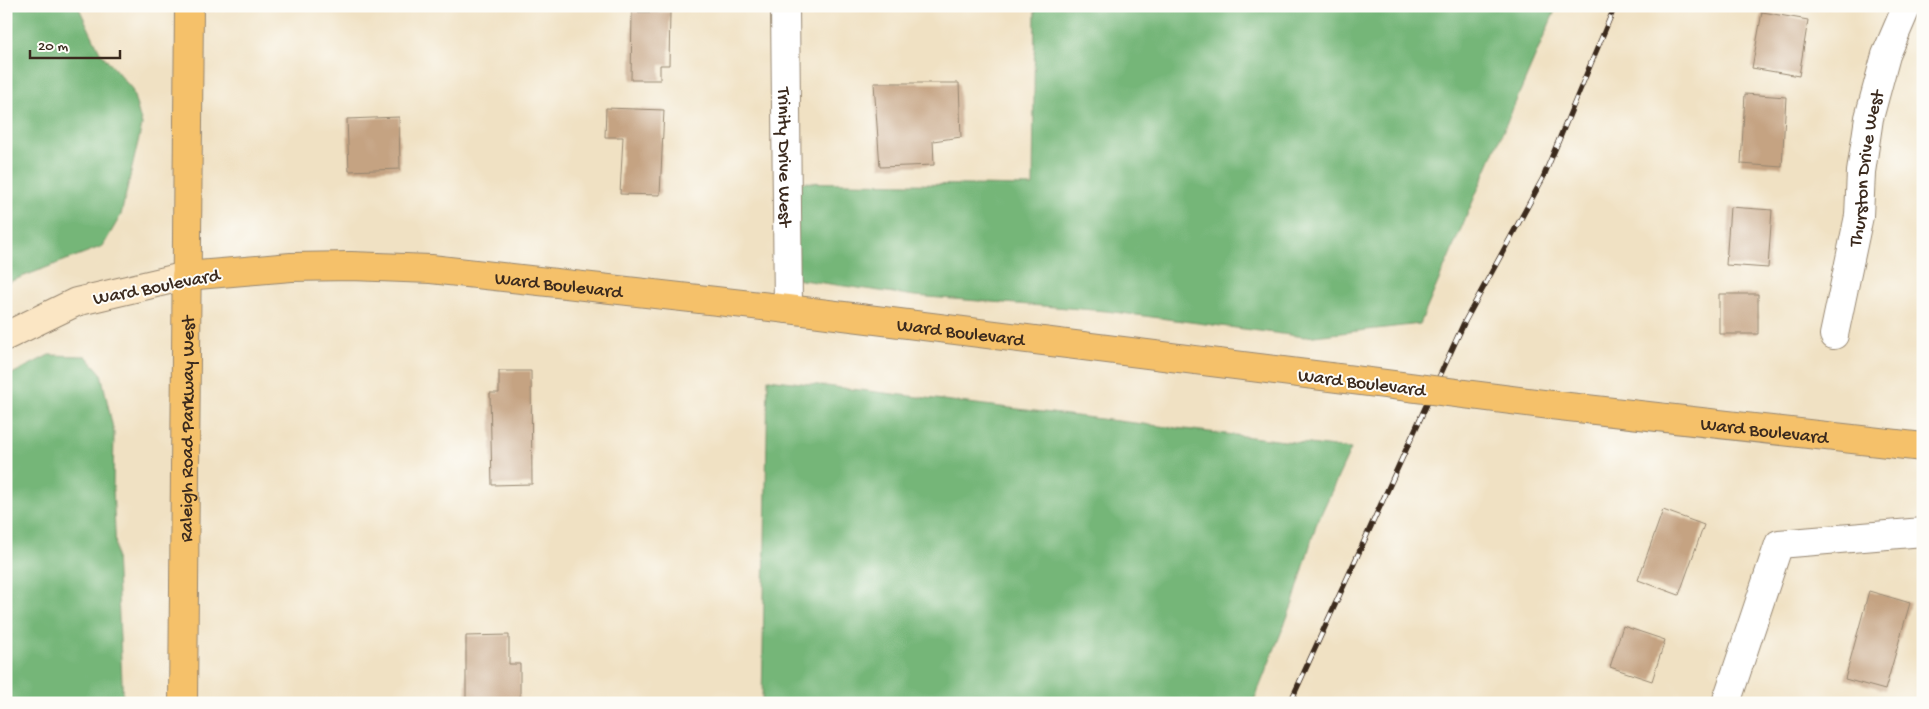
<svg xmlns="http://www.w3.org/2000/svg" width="1929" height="709" viewBox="0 0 1929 709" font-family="'Gochi Hand',sans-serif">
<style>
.forest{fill:#74b678;stroke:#58704b}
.building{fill:#c5a382}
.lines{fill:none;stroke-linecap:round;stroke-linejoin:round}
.minor-casing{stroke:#968670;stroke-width:30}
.secondary-casing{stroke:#968670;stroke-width:30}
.primary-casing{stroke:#968670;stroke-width:30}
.minor{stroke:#fff;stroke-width:28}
.secondary{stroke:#fbe6c4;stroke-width:28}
.primary{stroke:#f5c16b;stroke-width:28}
.rail-casing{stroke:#3b2a1e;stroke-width:5.5}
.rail{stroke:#fdfcf7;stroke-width:4;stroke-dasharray:11;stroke-linecap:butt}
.primary-bridge-casing{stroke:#968670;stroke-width:30;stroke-linecap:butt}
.primary-bridge{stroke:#f5c16b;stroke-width:28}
.labels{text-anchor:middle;stroke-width:4;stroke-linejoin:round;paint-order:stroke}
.street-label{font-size:19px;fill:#3b2a1e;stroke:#fdfcf7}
</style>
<rect width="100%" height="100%" fill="#fdfcf7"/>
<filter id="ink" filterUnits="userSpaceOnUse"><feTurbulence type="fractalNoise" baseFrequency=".02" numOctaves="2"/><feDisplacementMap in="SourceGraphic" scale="10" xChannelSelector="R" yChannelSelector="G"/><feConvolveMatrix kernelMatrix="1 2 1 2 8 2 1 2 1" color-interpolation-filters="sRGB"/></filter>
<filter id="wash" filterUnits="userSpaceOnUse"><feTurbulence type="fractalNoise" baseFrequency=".0096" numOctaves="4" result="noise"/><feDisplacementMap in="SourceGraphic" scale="20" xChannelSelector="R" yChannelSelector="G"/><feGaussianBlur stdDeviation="1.12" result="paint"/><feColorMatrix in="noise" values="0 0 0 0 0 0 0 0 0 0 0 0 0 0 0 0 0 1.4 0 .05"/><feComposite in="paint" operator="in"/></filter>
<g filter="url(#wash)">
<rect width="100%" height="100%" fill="#f0e1c3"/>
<path class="forest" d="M6,6h72l22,46 32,37 10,36 -21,90 -18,31 -97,37z
M1035,6h522l-137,318 -115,13 -199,-26 -191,-15 -127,-18 -1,-96 246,4z
M49,355l37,1 15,17 13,60 -1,55 10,215h-117v-326z
M768,379l583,70 -35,76 -23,78 -40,100h-491z"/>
<g id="blocks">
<path class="building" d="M632,12h38l-1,53h-9v15h-29z
M1762,12l46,8 -9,56 -47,-8z
M874,83h85l2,54 -28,4 1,24 -54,2z
M1745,94l41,3 -4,70 -41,-3z
M606,108l58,2 -4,85 -40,-1 3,-57h-18z
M399,117l1,52 -51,2 -2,-52z
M1730,207l42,3 -4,58 -42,-3z
M1719,294h39v40h-39z
M499,371h32l1,113 -40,1 -2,-92h9z
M1663,510l41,15 -25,70 -41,-15z
M1869,591l41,12 -25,87 -40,-11z
M1623,626l42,14 -13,41 -42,-14z
M509,635v29h11v39h-54v-67z
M1832,699l10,3v1h-12z"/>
</g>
</g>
<g filter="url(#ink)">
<use href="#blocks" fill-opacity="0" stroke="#968670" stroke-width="1"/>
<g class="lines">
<defs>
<g id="minor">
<path id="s1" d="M785,6l3,303"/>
<path id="s2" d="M1834,335l25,-119 2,-44 8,-54 17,-63 21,-49"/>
<path d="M1726,703l53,-159 144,-12"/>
</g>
<path id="secondary" d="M6,336l70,-34 110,-26"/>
<g id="primary">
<path id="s3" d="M186,276l105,-9 60,-1 80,3 357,40 542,68"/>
<path id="s4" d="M1551,405l372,42"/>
<path id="s5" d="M183,703l6,-697"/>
</g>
</defs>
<use href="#minor" class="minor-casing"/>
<use href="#secondary" class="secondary-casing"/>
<use href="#primary" class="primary-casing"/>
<use href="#minor" class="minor"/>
<use href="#secondary" class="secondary"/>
<use href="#primary" class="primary"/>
<defs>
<path id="rail" d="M1290,703l174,-380 79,-145 72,-172"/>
</defs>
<use href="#rail" class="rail-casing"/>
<use href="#rail" class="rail"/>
<defs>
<path id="primary-bridge" d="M1330,377l221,28"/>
</defs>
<use href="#primary-bridge" class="primary-bridge-casing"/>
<use href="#primary-bridge" class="primary-bridge"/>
</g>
</g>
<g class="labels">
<g class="street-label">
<text dy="7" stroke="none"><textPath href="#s1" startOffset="151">Trinity Drive West</textPath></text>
<text dy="7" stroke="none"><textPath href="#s2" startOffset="170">Thurston Drive West</textPath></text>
<text dy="7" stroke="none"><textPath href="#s3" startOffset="374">Ward Boulevard</textPath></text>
<text transform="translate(156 285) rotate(-11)" y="7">Ward Boulevard</text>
<text dy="7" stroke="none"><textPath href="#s3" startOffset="779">Ward Boulevard</textPath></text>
<text transform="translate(1362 381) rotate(7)" y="7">Ward Boulevard</text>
<text dy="7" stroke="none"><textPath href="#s4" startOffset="215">Ward Boulevard</textPath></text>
<text dy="7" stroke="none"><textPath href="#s5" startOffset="274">Raleigh Road Parkway West</textPath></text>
</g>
</g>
<rect width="1929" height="709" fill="none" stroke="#fdfcf7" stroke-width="25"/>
<path d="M30 50v8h90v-8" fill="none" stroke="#3b2a1e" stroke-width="2.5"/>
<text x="38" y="50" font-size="15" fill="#3b2a1e" stroke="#fdfcf7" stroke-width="4" paint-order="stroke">20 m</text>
</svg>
